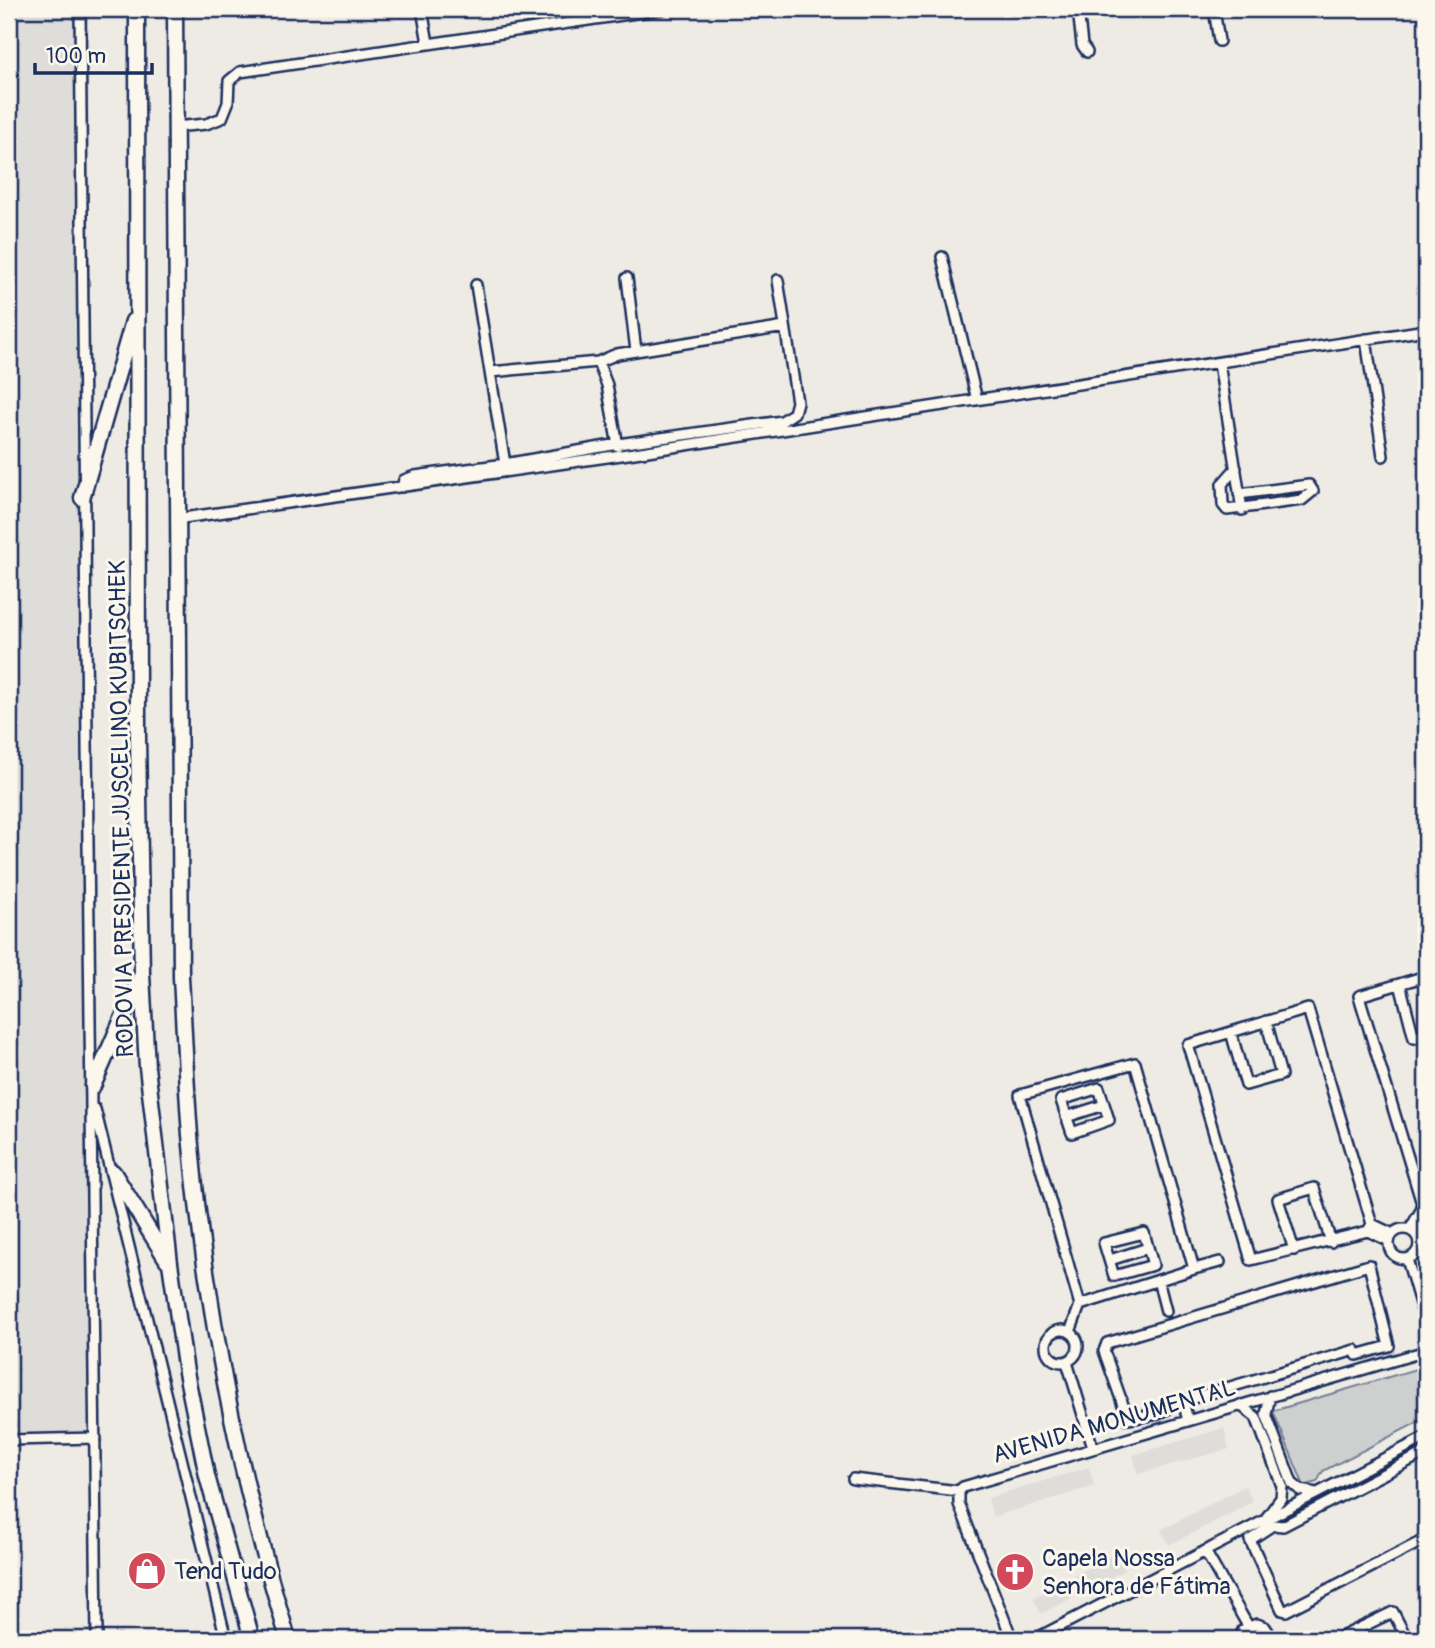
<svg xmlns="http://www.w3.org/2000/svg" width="1435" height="1648" viewBox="0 0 1435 1648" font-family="Pangolin,sans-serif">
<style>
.built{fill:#deddda}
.green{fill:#cecfcf;stroke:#747f96;stroke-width:2}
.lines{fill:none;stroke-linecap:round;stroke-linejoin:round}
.minor-casing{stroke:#1b2f5e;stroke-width:14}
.highway-casing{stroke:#1b2f5e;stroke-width:19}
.minor{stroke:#fbf7ec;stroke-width:9}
.highway{stroke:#fbf7ec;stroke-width:14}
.labels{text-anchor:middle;stroke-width:6;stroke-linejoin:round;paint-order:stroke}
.street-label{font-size:24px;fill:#1b2f5e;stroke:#fbf7ec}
.poi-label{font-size:24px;fill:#1b2f5e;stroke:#fbf7ec;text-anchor:start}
</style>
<rect width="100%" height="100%" fill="#eeebe4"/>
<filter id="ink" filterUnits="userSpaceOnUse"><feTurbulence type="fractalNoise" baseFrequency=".0143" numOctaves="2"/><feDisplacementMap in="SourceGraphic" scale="14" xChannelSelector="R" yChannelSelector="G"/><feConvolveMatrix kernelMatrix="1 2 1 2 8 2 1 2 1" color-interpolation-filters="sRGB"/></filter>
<g filter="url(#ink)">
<path class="built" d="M9,9h79l8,1429 -87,1z
M1224,1428l5,21 -91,25 -5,-19z
M1089,1467l5,19 -101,31 -5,-19z
M1245,1486l8,16 -84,43 -8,-15z
M1116,1553l9,17 -84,44 -8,-16z"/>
<path class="green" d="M1426,1366v52l-103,53 -6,11 -13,4 -31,-75z"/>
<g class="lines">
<defs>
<path id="minor" d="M80,9c1,543 14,1087 17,1630
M422,9l6,34
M1078,9l4,36 5,7
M1214,9l5,32
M175,127l31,-3 16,-6 6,-15 1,-22 11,-9 423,-63
M942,257l35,143
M627,278l9,73
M476,285l14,87 108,-10 9,23 11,61
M1366,339l17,117
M598,362l19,-8 168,-27
M1219,363l23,147
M490,372l15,92 113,-20 164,-23 12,-8 3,-11 -19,-122
M1236,468l-14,16 1,21 4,5 75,-10 11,-9 -4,-6 -70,9
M402,487l2,-7 11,-4 90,-12
M176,519l452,-65 798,-124
M1426,976l-67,20 64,211 3,3
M1400,984l14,54 12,-4
M1308,1009l64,215 -4,7 -117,29 -63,-215z
M1231,1032l15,53 35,-10 -15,-54
M1099,1088l10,32 -37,13 -11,-33z
M95,1109l131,530
M1066,1117l38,-12
M1372,1224l21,10
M1389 1244a15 15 0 1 1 30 0a15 15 0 1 1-30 0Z
M1410,1229l13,-22
M1368,1231l21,10
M1144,1233l9,32 -39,11 -10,-33z
M1416,1234l10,-17
M1294,1250l-16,-51 36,-11 17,54
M1407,1259l19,65
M1110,1260l38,-12
M1369,1265l20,81 -32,9 -2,-5 -172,51 -25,13 -30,5 -24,-68 3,-8z
M1194,1269l26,-7
M1158,1280l8,31
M1046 1346a16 16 0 1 1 32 0a16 16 0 1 1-32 0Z
M1070,1332l10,-27 -60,-210 115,-32 59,206 -114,36
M1067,1362l26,86
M1270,1396l-4,18 26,69 8,7 16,3
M1183,1401l5,20
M1240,1405l16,12 26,69 -1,12 -14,19
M9,1440l87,-2
M1426,1452l-143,74 -10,-1 -23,15 32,70 4,1 140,-72
M853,1479l106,12
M1205,1551l43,75
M1012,1639l-53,-135v-13l4,-4 463,-136
M1035,1639l391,-202
M1239,1639l4,-9 14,-6 8,3 8,12
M1337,1639l56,-27 14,27"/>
<path id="highway" d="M137,9l1,729 4,236 5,93 23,196 16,109 21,104 45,163
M175,9l6,968c3,53 5,106 9,158 15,170 49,341 98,504
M82,498l51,-177
M93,1086l47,-108
M113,1172l54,88"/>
</defs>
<use href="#minor" class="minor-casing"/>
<use href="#highway" class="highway-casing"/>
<use href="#minor" class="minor"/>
<use href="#highway" class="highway"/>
</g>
</g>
<defs>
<symbol id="shop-disc" viewBox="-11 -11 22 22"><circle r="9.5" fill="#d1495b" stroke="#fbf7ec"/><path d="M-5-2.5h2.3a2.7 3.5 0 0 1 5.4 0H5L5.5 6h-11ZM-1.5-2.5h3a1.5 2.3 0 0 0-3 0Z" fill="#fff"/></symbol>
<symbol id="church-disc" viewBox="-11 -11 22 22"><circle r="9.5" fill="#d1495b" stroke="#fbf7ec"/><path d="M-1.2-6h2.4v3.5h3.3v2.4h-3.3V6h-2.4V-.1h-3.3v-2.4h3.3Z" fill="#fff"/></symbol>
</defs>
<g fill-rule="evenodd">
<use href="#shop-disc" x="125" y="1549" width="44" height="44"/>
<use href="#church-disc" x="993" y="1550" width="44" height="44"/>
</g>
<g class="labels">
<g class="street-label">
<text transform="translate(121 809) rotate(-91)" y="8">RODOVIA PRESIDENTE JUSCELINO KUBITSCHEK</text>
<text transform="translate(1114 1421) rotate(-16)" y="8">AVENIDA MONUMENTAL</text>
</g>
<g class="poi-label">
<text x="1042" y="1566">Capela Nossa<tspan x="1042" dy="28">Senhora de Fátima</tspan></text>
<text x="174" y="1579">Tend Tudo</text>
</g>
</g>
<rect width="1435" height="1648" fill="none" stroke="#fbf7ec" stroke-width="35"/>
<rect x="18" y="18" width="1400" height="1613" fill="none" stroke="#1b2f5e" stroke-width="2.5" filter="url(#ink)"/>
<path d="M35 63v10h117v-10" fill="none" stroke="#1b2f5e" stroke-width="3.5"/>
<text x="46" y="63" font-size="21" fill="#1b2f5e" stroke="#fbf7ec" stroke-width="5" paint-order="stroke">100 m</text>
</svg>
